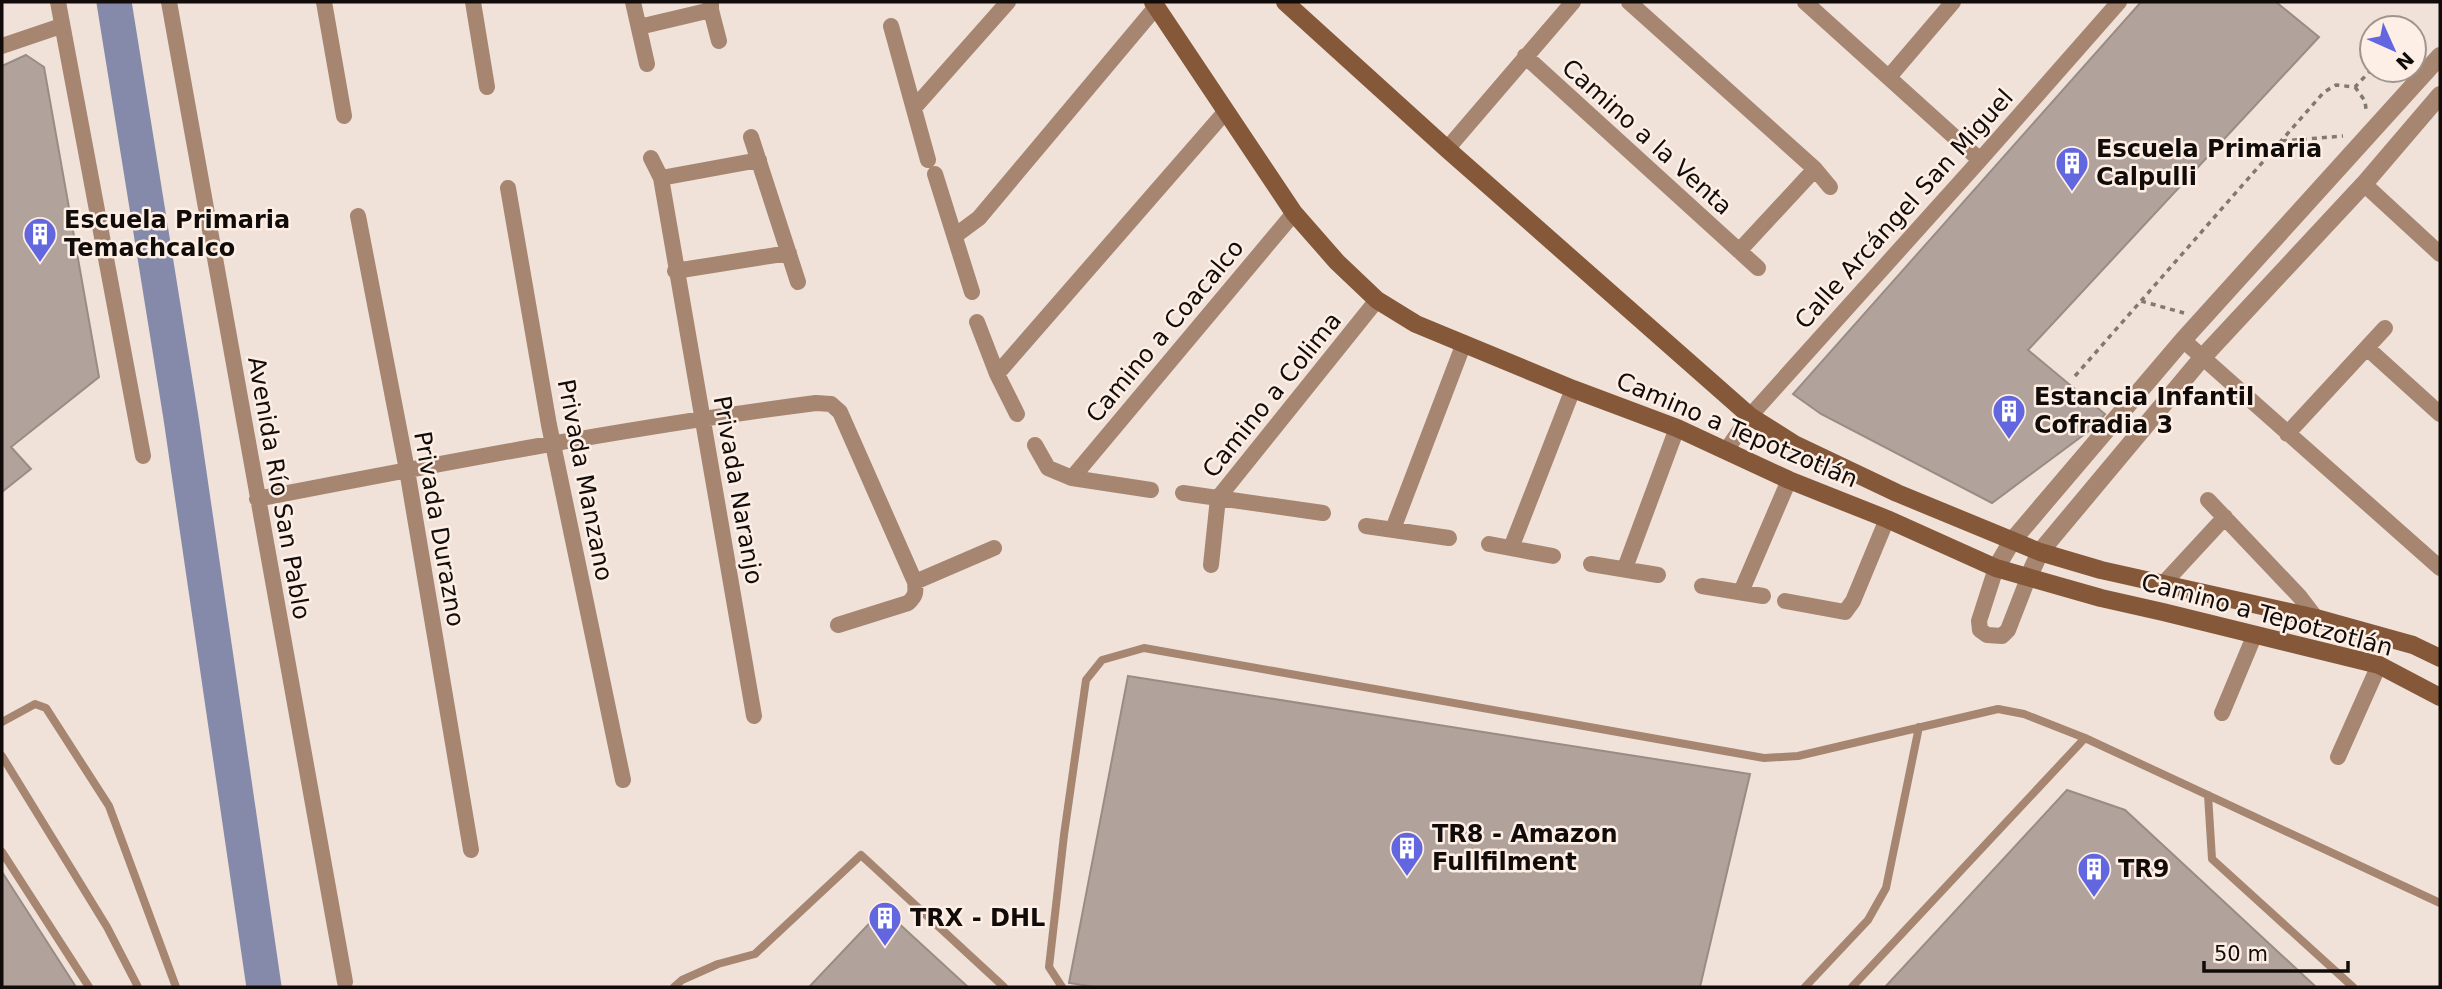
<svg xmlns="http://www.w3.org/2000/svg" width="2442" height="989" viewBox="0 0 2442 989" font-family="'DejaVu Sans',sans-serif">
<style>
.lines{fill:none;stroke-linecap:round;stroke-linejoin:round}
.river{stroke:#858aab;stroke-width:35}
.building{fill:#b1a39b;stroke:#998c84;stroke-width:2}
.path{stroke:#817872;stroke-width:3.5;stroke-dasharray:5 5;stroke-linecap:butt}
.service{stroke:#a68671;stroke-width:8}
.minor{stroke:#a68671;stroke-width:16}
.tertiary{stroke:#a68671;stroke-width:18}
.secondary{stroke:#86583a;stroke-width:18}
.labels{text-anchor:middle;stroke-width:5;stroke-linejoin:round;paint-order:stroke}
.street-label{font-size:24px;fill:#110c09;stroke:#feefe6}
.poi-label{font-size:24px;font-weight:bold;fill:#110c09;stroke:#feefe6;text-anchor:start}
</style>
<rect width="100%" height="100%" fill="#f0e2d9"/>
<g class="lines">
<path class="river" d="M114,2l67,416 83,569"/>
</g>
<path class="building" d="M2141,2h135l43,35 -291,313 77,64 -12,14 -101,75 -171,-89 -28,-20z
M26,55l18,12 55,310 -88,70 20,22 -29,23v-426z
M1128,676l622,98 -50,213h-605l-26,-4z
M2067,790l58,20 191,177h-431z
M2,872l74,115h-74z
M883,909l85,78h-159z"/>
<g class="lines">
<path class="path" d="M2355,87l10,14 1,8
M2282,141l61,-5
M2141,301l183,-209 12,-7 19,2 17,-18
M2075,376l66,-75 43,12"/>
<path class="service" d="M2,722l33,-18 11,4 63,98 67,181
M2,756l105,171 31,60
M2208,795l4,64 141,128
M2,852l87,135
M674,987l8,-7 36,-16 37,-10 106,-99 143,132
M1062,987l-13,-20 15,-132 22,-155 16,-20 42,-12 620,110 34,-2 200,-47 26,5 61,24 355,165
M1805,987l63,-67 18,-32 33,-161
M1852,987l233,-249"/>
<path class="minor" d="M58,2l85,454
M169,2l176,980
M324,2l20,114
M473,2l14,85
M633,2l14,62
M711,2v8l8,31
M1629,2l186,167 15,18
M1805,2l175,158
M891,26l37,134
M639,27l72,-17
M2,46l59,-20
M1525,56l233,212
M1889,77l64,-75
M914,108l94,-106
M751,137l47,145
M1447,149l126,-147
M651,158l10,20 93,538
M935,174l37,118
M661,178l98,-18
M2364,184l76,70
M508,188l41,237 74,355
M358,216l49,254 64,380
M956,235l23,-17 177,-211
M1739,251l76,-82
M675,271l114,-18
M977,322l20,52 20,40
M2183,340l257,228
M2367,348l73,66
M997,374l229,-263
M2287,434l98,-106
M1035,445l13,23 24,10 79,12
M1727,449l23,-33 230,-256 139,-158
M1072,478l222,-265
M1183,493l140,20
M257,499c186,-36 372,-72 559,-96l15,1 9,8 75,170c1,10 1,14 -7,21l-70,22
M2208,500l92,97 16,21
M1366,526l83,12
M1393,529l71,-186
M1489,544l64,12
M1511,548l62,-159
M1591,564l67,11
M1211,565l7,-67 159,-198
M1625,568l52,-140
M1996,568l-17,53 1,9 7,5 15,1 6,-6 21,-54
M915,582l79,-34
M2164,583l61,-66
M1702,586l61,10
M1741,592l48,-112
M1785,601l60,11 8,-11 34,-82
M2222,713l33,-79
M2338,757l41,-92"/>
<path class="tertiary" d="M1996,568l16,-27 171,-201 257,-284
M2029,576l11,-24 162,-194 162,-174 76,-89"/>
<path class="secondary" d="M1153,2l141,211 43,49 40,38 39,24 157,65 104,39 112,52 98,39 109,49 105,30 62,14 216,53 61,32
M1285,2l162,147 303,267 46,29 101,48 143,59 61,18 215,48 97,27 27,13"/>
</g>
<defs>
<symbol id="building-pin" viewBox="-11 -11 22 30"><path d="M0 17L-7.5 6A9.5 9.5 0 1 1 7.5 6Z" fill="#6367df" stroke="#feefe6"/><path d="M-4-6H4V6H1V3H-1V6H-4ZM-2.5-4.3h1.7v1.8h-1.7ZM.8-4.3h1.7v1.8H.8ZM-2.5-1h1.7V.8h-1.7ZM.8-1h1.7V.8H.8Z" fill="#fff"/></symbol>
</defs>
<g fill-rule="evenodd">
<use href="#building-pin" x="2053" y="144" width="38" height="52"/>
<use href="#building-pin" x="21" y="215" width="38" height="52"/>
<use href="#building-pin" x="1990" y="392" width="38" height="52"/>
<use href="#building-pin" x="1388" y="829" width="38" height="52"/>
<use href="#building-pin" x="2075" y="850" width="38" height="52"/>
<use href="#building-pin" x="866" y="899" width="38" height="52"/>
</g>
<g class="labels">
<g class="street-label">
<text transform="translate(1647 137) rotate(42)" y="8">Camino a la Venta</text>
<text transform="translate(1904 209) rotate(-48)" y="8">Calle Arcángel San Miguel</text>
<text transform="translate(1165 331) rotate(-50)" y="8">Camino a Coacalco</text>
<text transform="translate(1272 395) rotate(-51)" y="8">Camino a Colima</text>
<text transform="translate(1737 430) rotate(23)" y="8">Camino a Tepotzotlán</text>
<text transform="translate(585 480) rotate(79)" y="8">Privada Manzano</text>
<text transform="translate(279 488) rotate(80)" y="8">Avenida Río San Pablo</text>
<text transform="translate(738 490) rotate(80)" y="8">Privada Naranjo</text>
<text transform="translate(439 529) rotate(80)" y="8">Privada Durazno</text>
<text transform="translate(2267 615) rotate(15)" y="8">Camino a Tepotzotlán</text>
</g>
<g class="poi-label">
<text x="2096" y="157">Escuela Primaria<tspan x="2096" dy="28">Calpulli</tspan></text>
<text x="64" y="228">Escuela Primaria<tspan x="64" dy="28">Temachcalco</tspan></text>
<text x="2034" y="405">Estancia Infantil<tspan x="2034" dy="28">Cofradia 3</tspan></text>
<text x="1432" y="842">TR8 - Amazon<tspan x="1432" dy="28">Fullfilment</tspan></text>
<text x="2118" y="877">TR9</text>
<text x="910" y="926">TRX - DHL</text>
</g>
</g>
<rect width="2442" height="989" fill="none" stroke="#110c09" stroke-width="7"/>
<g transform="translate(2393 49) rotate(135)"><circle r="33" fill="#feefe6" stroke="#9f948e" stroke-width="2"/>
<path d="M0-5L12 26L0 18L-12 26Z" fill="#6367df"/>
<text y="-10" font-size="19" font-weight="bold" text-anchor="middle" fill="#110c09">N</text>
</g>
<path d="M2204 961v10h144v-10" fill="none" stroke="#110c09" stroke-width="3.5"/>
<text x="2214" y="961" font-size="21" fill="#110c09" stroke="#feefe6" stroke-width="5" paint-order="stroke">50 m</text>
</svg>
